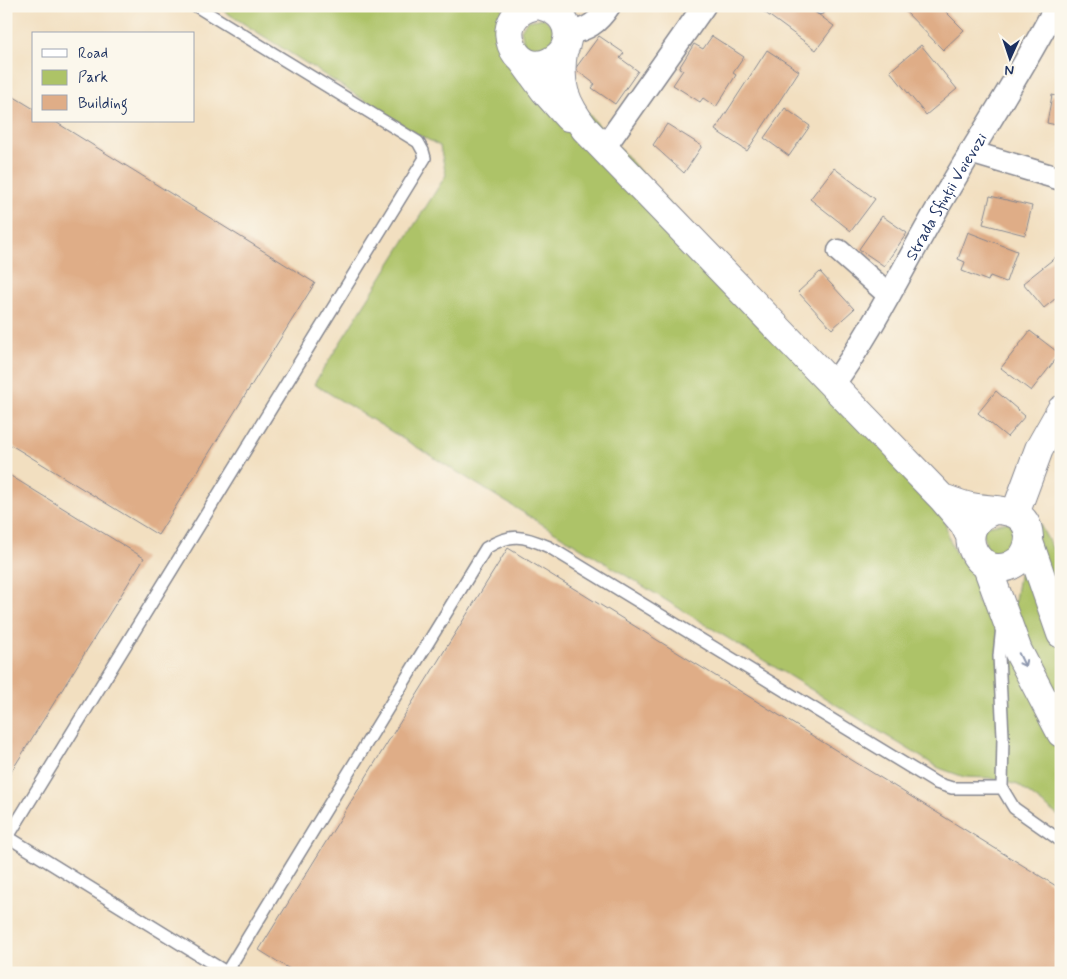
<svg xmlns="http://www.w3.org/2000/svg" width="1067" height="979" viewBox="0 0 1067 979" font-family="Mynerve,sans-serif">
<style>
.green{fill:#adc367;stroke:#647962}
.building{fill:#dfad87}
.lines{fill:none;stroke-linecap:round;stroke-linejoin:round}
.lane-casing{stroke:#86878f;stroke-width:14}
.street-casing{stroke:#86878f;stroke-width:25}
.secondary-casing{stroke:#86878f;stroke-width:30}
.lane{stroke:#fff;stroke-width:11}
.street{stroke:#fff;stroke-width:22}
.secondary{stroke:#fff;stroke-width:28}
.oneway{stroke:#8d97ae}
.labels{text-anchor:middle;stroke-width:5;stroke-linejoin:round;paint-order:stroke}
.street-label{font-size:16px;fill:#1b2f5e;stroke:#fbf7ec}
</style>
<rect width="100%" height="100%" fill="#fbf7ec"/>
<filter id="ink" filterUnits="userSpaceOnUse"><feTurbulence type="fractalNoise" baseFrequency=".02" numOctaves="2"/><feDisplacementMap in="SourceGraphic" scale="10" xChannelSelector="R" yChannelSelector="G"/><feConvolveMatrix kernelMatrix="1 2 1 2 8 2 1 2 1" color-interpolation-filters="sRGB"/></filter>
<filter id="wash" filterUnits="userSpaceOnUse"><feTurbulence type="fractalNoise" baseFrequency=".0096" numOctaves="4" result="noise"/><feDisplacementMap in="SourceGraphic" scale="20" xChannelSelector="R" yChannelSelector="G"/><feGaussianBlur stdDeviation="1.12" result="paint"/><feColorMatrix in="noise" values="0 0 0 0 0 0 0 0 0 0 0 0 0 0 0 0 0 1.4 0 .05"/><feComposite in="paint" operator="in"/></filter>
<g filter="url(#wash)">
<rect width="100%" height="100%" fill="#f2dfc0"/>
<path class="green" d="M216,6h286l2,14 438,487c7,29 7,52 37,65l-3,30 38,4 6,-36 19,-47 22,41v254l-43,-33 -29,-7 -25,-1 -25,-9 -625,-384 132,-209 -6,-29 -21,-11z
M544,18l11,11 -2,16 -17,8 -11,-6 -4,-17 6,-9z
M1009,522l10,15 -8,17 -23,-1 -6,-22 3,-5z"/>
<g id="blocks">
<path class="building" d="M756,6h51l27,20 -18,24z
M900,6h40l24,24 -21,20z
M599,36l25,17 -4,5 18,13 -23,33 -23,-16 3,-4 -20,-15z
M712,36l32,21 -11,16 3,2 -20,32 -13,-9 -3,4 -27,-17 10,-15 -4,-2 15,-24 9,5z
M921,45l36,44 -31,26 -36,-44z
M767,50l32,21 -52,80 -32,-21z
M6,92l28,17v12h20l261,162 -157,252 -152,-93z
M1052,95l9,2v29l-14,-3z
M785,108l25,18 -21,30 -25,-18z
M667,124l35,22 -18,27 -31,-28z
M834,168l41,31 -24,32 -41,-32z
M990,196l42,10 -7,29 -42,-11z
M882,216l25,17 -23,33 -25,-17z
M968,232l49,19 -11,31 -16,-6 -2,5 -26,-10 3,-9 -7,-3z
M1061,253v41l-17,14 -21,-25z
M820,272l34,37 -22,20 -34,-37z
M1030,331l30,23 -29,37 -30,-23z
M996,391l29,25 -18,21 -29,-24z
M6,473l138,85 -138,222z
M508,548l553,341v84h-765l-37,-23z"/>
</g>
</g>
<g filter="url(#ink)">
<use href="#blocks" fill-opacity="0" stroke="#86878f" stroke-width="1"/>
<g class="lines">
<defs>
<path id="lane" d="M819,6l1,2
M1002,626l-3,30 4,80 -1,52 12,20 47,33
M8,837l218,135
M6,840l419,-682 -2,-7 -5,-9 -222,-136
M226,973l260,-425c25,-15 36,-13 63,-1l387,236 16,5h50"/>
<g id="street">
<path d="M567,34c21,-5 30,-10 42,-28"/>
<path d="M604,148l100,-142"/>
<path d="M970,152l91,27"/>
<path d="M839,251l50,44"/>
<path id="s1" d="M833,385c40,-55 70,-117 104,-176 39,-68 83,-133 119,-203"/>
</g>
<path id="secondary" d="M534,6c-46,10 -20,75 17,55 7,-4 13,-9 15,-17 6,-18 -6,-34 -24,-38
M563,52c-5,32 2,51 22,77l357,369 22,26 6,12
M522,60l22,30 24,27
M942,498c10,3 19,7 29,9 22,5 56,-3 58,30 0,9 -4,19 -11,24 -37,28 -73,-35 -23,-51
M1015,514l24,-65 22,-39
M1029,542l32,92
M986,564l32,87 43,82"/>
</defs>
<use href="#lane" class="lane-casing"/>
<use href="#street" class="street-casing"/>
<use href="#secondary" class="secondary-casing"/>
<use href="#lane" class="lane"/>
<use href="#street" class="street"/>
<use href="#secondary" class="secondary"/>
</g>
<defs><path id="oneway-shaft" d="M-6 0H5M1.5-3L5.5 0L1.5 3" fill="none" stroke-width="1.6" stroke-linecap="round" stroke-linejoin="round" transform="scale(1.25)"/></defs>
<use class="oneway" href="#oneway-shaft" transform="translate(1022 660) rotate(64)"/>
</g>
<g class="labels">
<g class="street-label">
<text dy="6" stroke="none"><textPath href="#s1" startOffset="220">Strada Sfinții Voievozi</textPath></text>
</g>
</g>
<rect width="1067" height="979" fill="none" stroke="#fbf7ec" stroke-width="25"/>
<rect x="32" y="32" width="162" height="90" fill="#fbf7ec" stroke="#a1a7b3"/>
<rect x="42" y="49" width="25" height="8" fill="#ffffff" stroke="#a1a7b3"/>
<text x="78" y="58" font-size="15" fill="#1b2f5e">Road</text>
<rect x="42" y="70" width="25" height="15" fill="#adc367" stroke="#a1a7b3"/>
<text x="78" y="82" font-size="15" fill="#1b2f5e">Park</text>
<rect x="42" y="95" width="25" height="15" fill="#dfad87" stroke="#a1a7b3"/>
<text x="78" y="108" font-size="15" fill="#1b2f5e">Building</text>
<g transform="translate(1010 58) rotate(183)" stroke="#fbf7ec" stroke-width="4" paint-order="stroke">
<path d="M0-4L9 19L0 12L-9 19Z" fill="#1b2f5e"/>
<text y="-8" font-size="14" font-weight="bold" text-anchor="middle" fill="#1b2f5e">N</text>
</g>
</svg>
